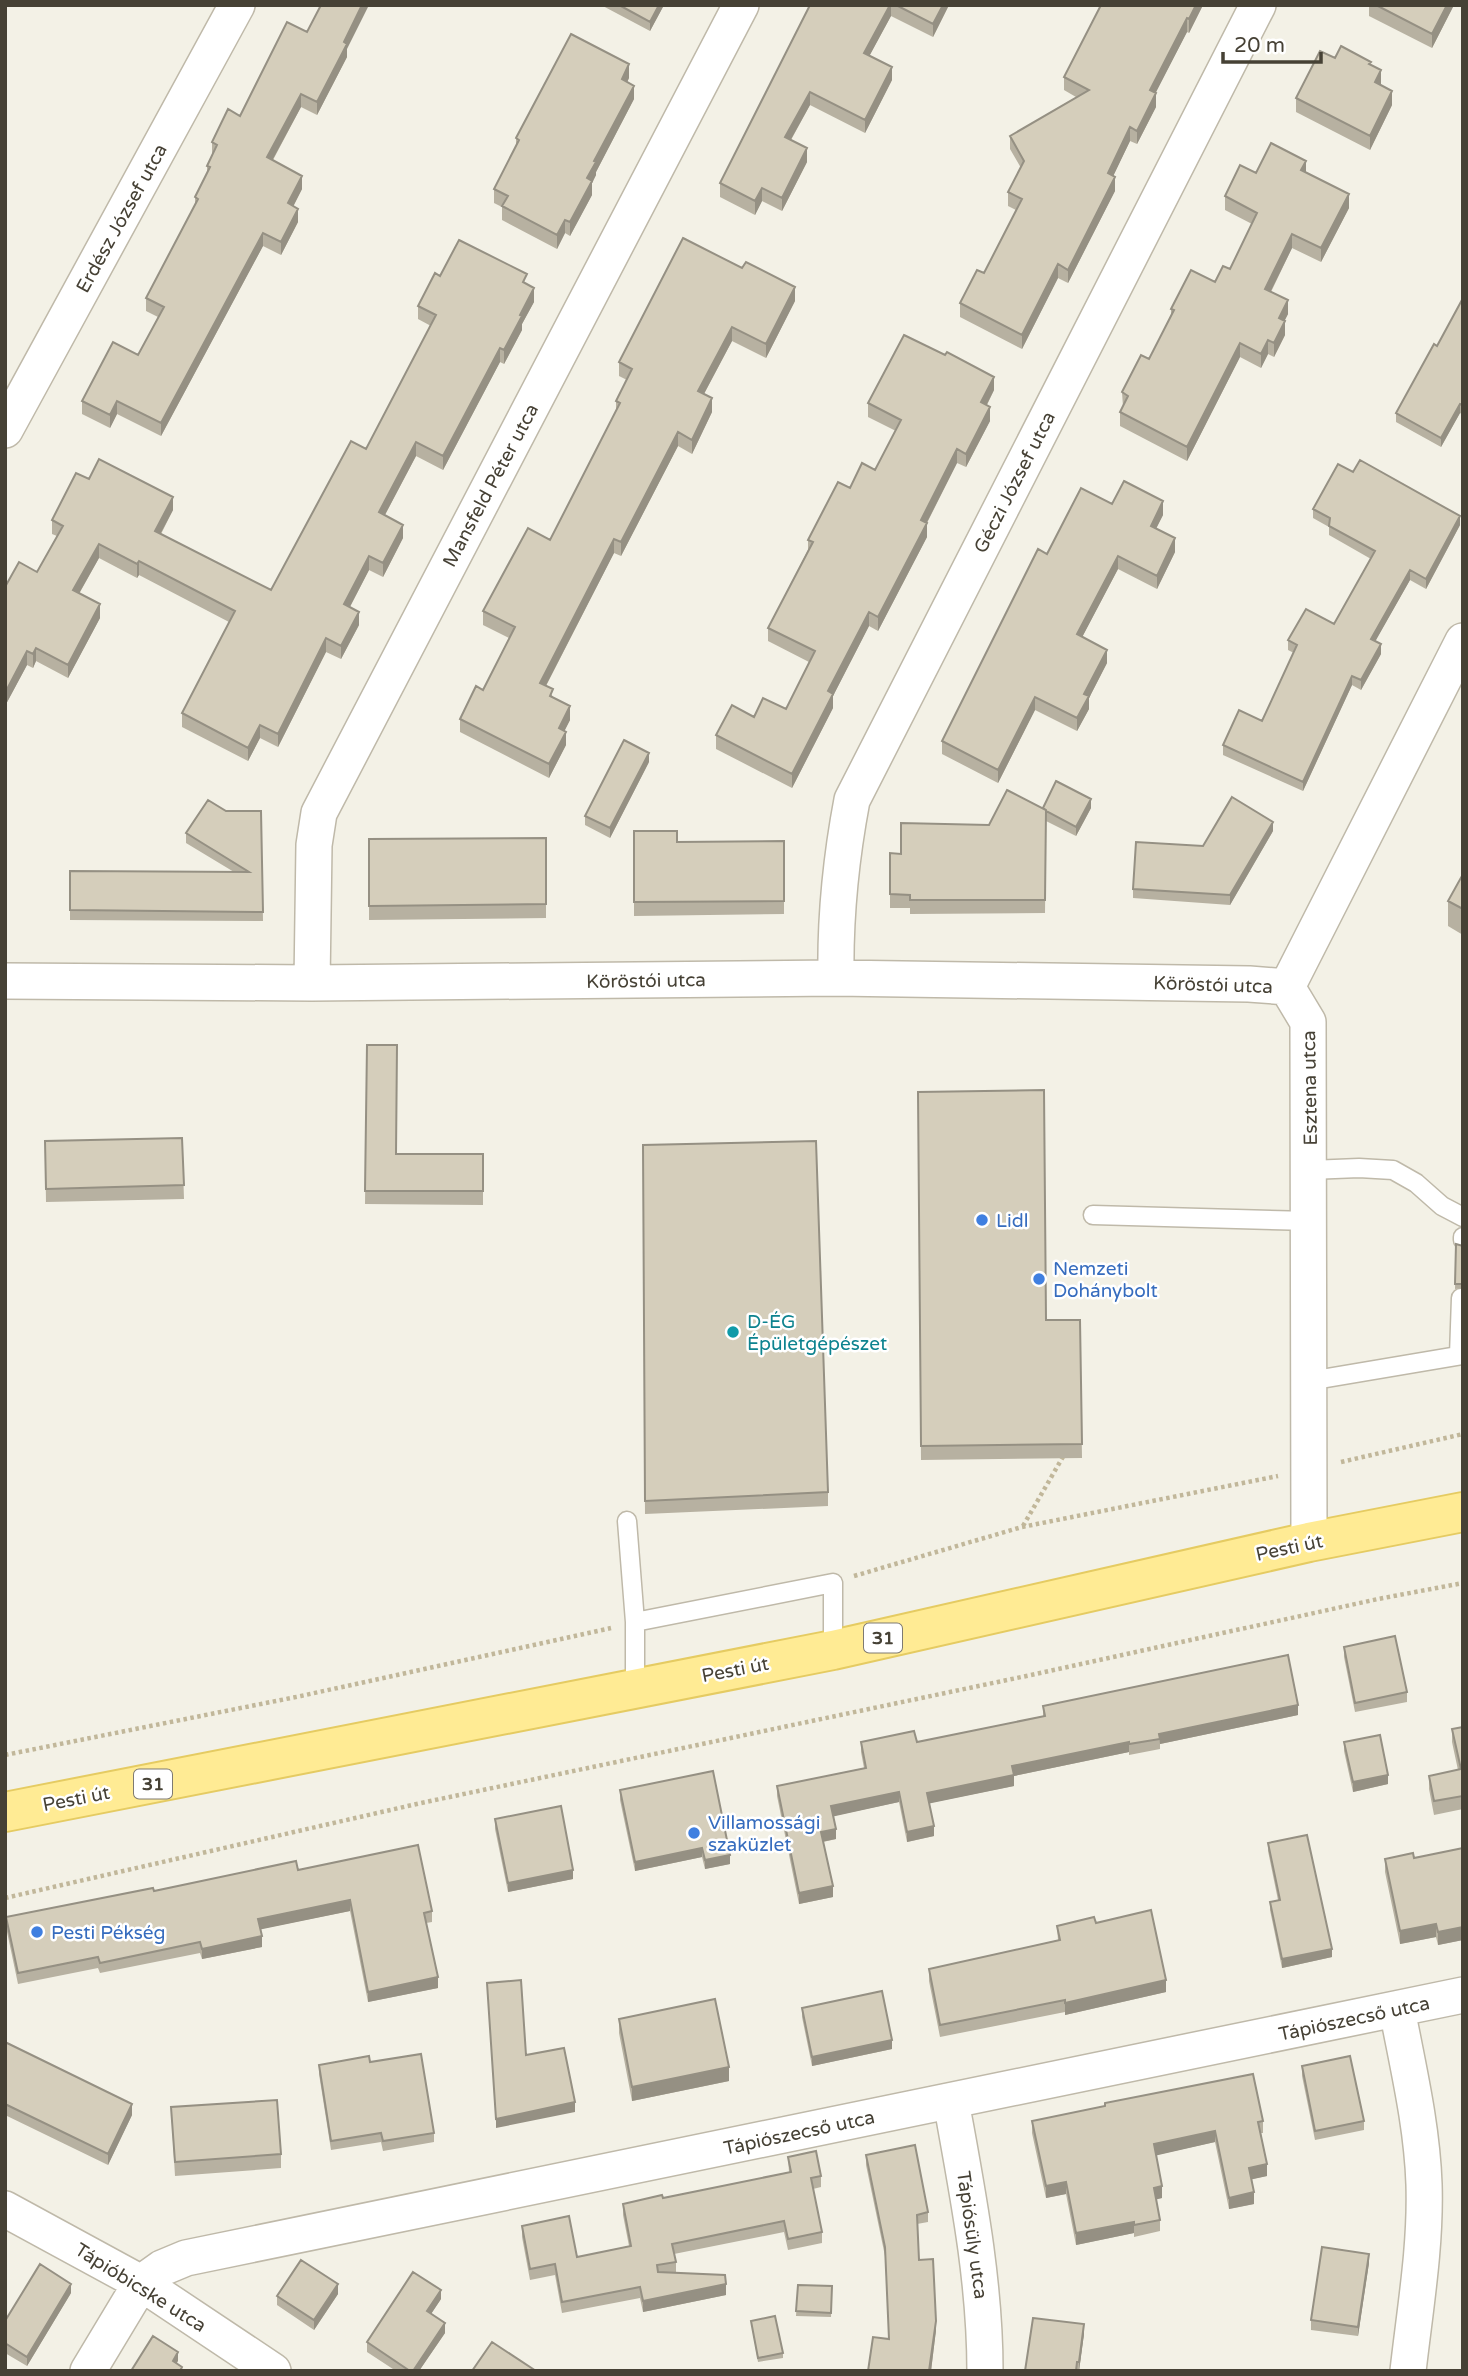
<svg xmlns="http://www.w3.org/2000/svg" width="1468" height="2376" viewBox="0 0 1468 2376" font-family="'Varela Round',sans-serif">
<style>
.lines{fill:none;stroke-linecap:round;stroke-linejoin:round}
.service-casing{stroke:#bfb9a9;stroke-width:21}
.minor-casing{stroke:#bfb9a9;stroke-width:38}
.primary-casing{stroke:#e5cb62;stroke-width:42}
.path{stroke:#c1b79a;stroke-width:4.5;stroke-dasharray:3.5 3.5;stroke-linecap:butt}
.service{stroke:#fff;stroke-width:18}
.minor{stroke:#fff;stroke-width:35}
.primary{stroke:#ffeb94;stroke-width:38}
.wall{fill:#b7b1a1}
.shaded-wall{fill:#959083}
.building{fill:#d5cebb;stroke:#959083;stroke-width:2}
.shop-dot{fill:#3f7fe0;stroke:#fff;stroke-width:2.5}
.culture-dot{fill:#0f9aa8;stroke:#fff;stroke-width:2.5}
.labels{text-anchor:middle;stroke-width:5;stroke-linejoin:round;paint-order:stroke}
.shield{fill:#fff;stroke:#7e7a72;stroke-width:2}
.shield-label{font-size:18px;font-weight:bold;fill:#464135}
.street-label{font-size:19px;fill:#464135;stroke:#fff}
.shop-label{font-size:19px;fill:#366cbe;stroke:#fff;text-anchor:start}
.culture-label{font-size:19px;fill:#0d838f;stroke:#fff;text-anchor:start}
</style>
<rect width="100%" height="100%" fill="#f3f1e6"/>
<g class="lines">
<defs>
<path id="service" d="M1310,1170l49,-2 34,2 23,13 26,23 21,11
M1093,1215l217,6
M1463,1240v-3
M1459,1355l2,-57
M1309,1381l154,-26
M627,1521l8,101v66
M635,1622l198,-39v67"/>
<path id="minor" d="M5,430l232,-425
M836,978c-1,-59 5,-120 16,-178l406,-795
M5,981l307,2 524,-5 413,6 38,3
M312,983l2,-138 5,-32 422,-808
M1287,987l21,35 1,520
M1287,987l176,-346
M1397,2009c11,58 25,116 27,175 2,62 -9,125 -16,187
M951,2101c16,89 34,178 34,270
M5,2209l136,74 132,88
M88,2371l53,-88 21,-15 24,-10 1277,-263"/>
<path id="primary" d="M5,1812l828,-162 476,-108 154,-30"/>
</defs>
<use href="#service" class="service-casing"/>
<use href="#minor" class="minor-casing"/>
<use href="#primary" class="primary-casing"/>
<path class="path" d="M1341,1462l122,-28
M1023,1526l41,-71
M854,1576l168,-49 256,-51
M5,1755l296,-59 310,-68
M5,1898l416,-95 610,-128 347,-76 85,-16"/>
<use href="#service" class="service"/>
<use href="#minor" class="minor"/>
<use href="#primary" class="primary"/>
</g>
<path class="wall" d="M601,5h63l-14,26z
M810,5h139l-16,32 -42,-21 -22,40 23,24 -27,53 -55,-28 -19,35 16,22 -25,49 -20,-10 -7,14 -35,-18v-14z
M1101,5h102l-14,28 -2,-1 -32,61 1,14 -19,37 -7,-3 -17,35 2,15 -47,92 -10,-5 -36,71 -62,-32v-14l24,-30 32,-63 -8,-4v-14l13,-24 -11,-19v-13l66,-39 -12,-7v-13z
M1365,5h89l-22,43 -63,-32v-9z
M307,32l40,17v8l-30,58 -16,-8 -28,53 29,29 -9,17 5,16 -17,33 -18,-9 -102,190 -44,-22 -7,14 -28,-14v-13l56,-46 20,-38 -12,-6v-13l49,-92v-9l12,-23v-8l5,-11v-13l28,-26z
M1335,58l36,7 9,20 12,20 -22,45 -74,-38v-14z
M629,78l-2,4 7,17 -38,73v3l-4,8v12l-22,41 -5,-3 -8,16 -55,-29v-13l-8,-4v-14l22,-42v-9z
M1256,173h50l43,35 -28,54 -29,-14 -21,44 17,22 -4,7 1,14 -11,22 -6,-3 -7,14 -21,-11 -53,104 -67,-35v-14l3,-5 -1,-15 27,-33 22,-44v-6l44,-27 15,-13 22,-45 -27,-14v-14z
M440,276l87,8 7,18 -12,22v6l-18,34 -4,-2 -57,108 -27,-14 -31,59 18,23 -20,39 -14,-7 -19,37 9,18 -18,34 -15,-7 -48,95 -18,-9 -12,23 -66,-34v-14l47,-91 -90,-47 -2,3 -38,-20 -20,36 21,24 -32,60 -32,-17 -3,7 -6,-3 -22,41v-119l32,-15 20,-36 -5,-2v-14l37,-41 84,31 -12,24 110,56 95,-141 65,-123 -13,-7v-13z
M1463,298v117l-3,-2 -19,34 -45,-25v-9l41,-67z
M795,301l-29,57 -34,-17 -28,53 8,18 -20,42 -14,-8 -57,110 -7,-3 -68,133 7,11 17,23 -6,11 2,14 -17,33 -89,-46v-13l23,-29 26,-52 -26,-13v-14l67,-71 66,-129v-10l11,-21 -8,-4v-14z
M994,390l-7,15 3,16 -24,46 -9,-4 -30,60v14l-49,94 -9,-5 -36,70v12l-41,80 -76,-39v-14l70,-26 23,-47 -41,-21v-13l40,-78v-10l42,-52 25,-18 21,-39 -28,-14v-14z
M1353,472l107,53 -34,64 -16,-9 -35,61 6,13 -20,36 -9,-5 -49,106 -80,-36v-10l39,-24 32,-68 -6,-3v-10l46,-16 37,-65 -42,-24v-8l-16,-9v-9z
M1112,504l51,11 -7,13 19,24 -18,37 -39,-20 -36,68 25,26 -18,35v11l-12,22 -42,-21 -37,73 -56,-29v-13z
M649,762l-39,76 -25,-13v-9z
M1043,808h48l-15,28 -30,-15 -1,92 -135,1v-6h-20v-55l11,1z
M226,811h35l2,110 -193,-1v-49l164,1 -48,-29v-10z
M634,831l43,11 107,-1v73l-150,2z
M1273,831l-43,74 -97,-7v-9l70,-43z
M546,838v80l-177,2v-81z
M1463,874v61l-15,-9v-25z
M367,1045l29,109h87v51l-118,-1z
M918,1092l128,228h34l2,138 -161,2z
M182,1138l2,61 -138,3 -1,-61z
M643,1145l185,347v14l-183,8z
M1456,1244l7,2v42l-8,1z
M1344,1647l63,45v10l-52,10 -11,-55z
M1043,1706l255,9 -138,29v5l-31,6v-3l-115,24v10l-85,17 5,33 -27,6 -8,-40 -66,14 3,23 -13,3 10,55 -34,7 -22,-108v-10l87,-18 -3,-16v-10h56l126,-26z
M1463,1727v82l-29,6 -5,-26v-13l29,-6 -6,-28v-13z
M1344,1742l44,42 -35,8 -9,-41z
M620,1790l110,74 -25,5 -3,-12 -67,14 -15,-71z
M495,1819l78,60 -65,13 -13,-63z
M1268,1843l64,114 -50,11 -12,-58v-8l8,-2 -10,-49z
M1463,1848v92l-25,5 -2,-8 -36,7 -15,-72v-13l29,-1z
M298,1870l134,41v11l-6,1 12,65 -70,14 -18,-91 -90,18 2,18 -60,12 -2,-6 -100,20 -2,-5 -80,16 -12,-57v-10l148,-26z
M1096,1923l70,69 -101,23v-3l-125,25 -11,-56v-12l129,-29 -1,-14z
M802,2008l90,41 -80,17 -10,-49z
M619,2019l110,62 -97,20 -13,-68z
M5,2042l127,73 -24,50 -103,-50z
M370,2062l64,71v9l-51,9 -2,-9 -50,8 -12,-76v-9z
M1302,2066l62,55v9l-49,10 -13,-64z
M1105,2103l158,18v12h-2l6,43 -15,3 2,25 -25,5 -14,-67 -59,13 6,43 -6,1 4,21v11l-26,6v-4l-58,12 -10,-51 -20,4 -14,-65v-12l73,-15z
M171,2107l110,47v14l-106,8z
M866,2155l62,57v10l-11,2 2,36 17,70 -5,41h-63l21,-32 -4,-83 -19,-91z
M788,2157l33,19v11l-8,2 9,43v11l-34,7 -4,-18 -110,22 2,8v11l50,22 -83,17 -3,-14 -78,15 -7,-38 -25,5 -8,-43v-11l55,31 52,-11 -6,-31v-11l40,-6 126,-26z
M1369,2263l-11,73 -47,-6v-10z
M798,2285l34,1 -1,31 -35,-1z
M71,2293l-44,73 -22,-13v-32z
M338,2294l-24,36 -37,-25v-9z
M441,2299l-10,15 14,19 -26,38h-23l-29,-19v-10z
M751,2321l32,32v5l-25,4z
M1084,2334l-5,37h-54z"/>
<path class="shaded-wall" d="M362,5h7l-22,44v8l-30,58v-13l27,-60z
M659,5h5l-14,26v-9z
M890,5h1v11l-27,50v-13z
M943,5h6l-16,32v-13z
M1196,5h7l-14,28v-14z
M1447,5h7l-22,43v-14z
M1187,18v14l-37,72v-14z
M629,64v14l-7,15v-14z
M892,67v13l-27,53v-13z
M1381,70v14l-6,12v-14z
M634,86v13l-38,73v3l-4,8v12l-22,41v-14l24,-61z
M1392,91v14l-22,45v-14z
M810,92v13l-25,45v-13z
M1156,93v14l-19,37v-13z
M301,94v13l-34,63v-13z
M1130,127v14l-22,46v-14z
M807,148v14l-25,49v-13z
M1306,161v14l-5,-5z
M302,176v13l-14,28v-14z
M1115,177v14l-47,92v-13z
M762,188v13l-7,14v-14z
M1349,194v14l-28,54v-14z
M298,209v13l-17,33v-13z
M565,220v13l-8,16v-14z
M263,233v13l-102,190v-13z
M1292,234v14l-27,55v-14z
M1058,264v14l-36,71v-14z
M795,287v14l-29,57v-14z
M534,288v14l-12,22v6l-18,34v-14z
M1288,300v14l-9,18v-14z
M1285,321v14l-11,22v-14z
M732,327v14l-34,64v-14z
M1268,340v14l-7,14v-14z
M1240,343v14l-53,104v-14z
M500,348v14l-57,108v-14z
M994,377v13l-13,26v-14z
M712,398v14l-20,42v-14z
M117,401v13l-7,14v-13z
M1460,404v9l-19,34v-9z
M990,407v14l-24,46v-13z
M678,432v14l-57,110v-14z
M416,442v14l-37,70v-14z
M957,449v14l-36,71v-14z
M173,497v13l-18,34v-13z
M1163,501v14l-12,24v-13z
M1460,516v9l-34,64v-10z
M927,523v14l-49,94v-14z
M403,525v13l-20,39v-14z
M1175,538v14l-18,37v-13z
M614,539v14l-74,144v-14z
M99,544v14l-26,46v-14z
M369,556v14l-25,48v-14z
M1118,556v13l-41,78v-13z
M139,561v14l-2,3v-14z
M1410,570v10l-39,69v-10z
M100,604v14l-32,60v-13z
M359,612v13l-18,34v-13z
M869,612v14l-36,70v12l-41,80v-14l36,-83z
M326,638v14l-48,95v-13z
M1381,644v10l-20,36v-10z
M36,648v13l-3,7v-14z
M1107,650v13l-18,35v11l-12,22v-13l7,-24z
M27,651v14l-22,41v-13z
M1352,676v9l-49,106v-9z
M1035,697v13l-37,73v-13z
M570,706v14l-11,22v-14z
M260,725v13l-12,23v-13z
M566,732v13l-17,33v-14z
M649,753v9l-39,76v-10z
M1091,799v9l-15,28v-9z
M1273,822v9l-43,74v-10z
M1298,1705v10l-138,29 -1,-10z
M1129,1742v10l-115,24v10l-87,18v-11l85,-27z
M1388,1775v9l-35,8v-10z
M899,1792v10l-68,15v-11z
M934,1826v10l-27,6v-10z
M836,1829v10l-15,3v-10z
M702,1848v9l-67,14v-9z
M730,1855v9l-25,5v-9z
M573,1870v9l-65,13v-9z
M833,1886v11l-34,7v-11z
M350,1900v11l-92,19v-11z
M1436,1924v13l-36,7v-13z
M1463,1927v13l-25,5v-13z
M262,1936v11l-60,12v-10z
M1332,1949v8l-50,11v-9z
M438,1977v11l-70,14v-10z
M1166,1980v12l-101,23v-12z
M892,2040v9l-80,17v-9z
M729,2067v14l-97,20v-14z
M575,2102v10l-79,16v-9z
M132,2104v11l-24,50v-11z
M1215,2131v11l-61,14v-12z
M1267,2164v12l-18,4v-12z
M1066,2182v12l-20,4v-12z
M1162,2186v12l-8,2v-12z
M1254,2192v12l-25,5v-11z
M1134,2222v11l-58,12v-12z
M1369,2254v9l-11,73v-9z
M71,2284v9l-44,73v-9z
M338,2284v10l-24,36v-10z
M726,2284v11l-83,17v-11z
M441,2290v9l-14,21v-9z
M936,2321v9l-5,41h-2z
M445,2323v10l-26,38h-6z
M1084,2324v10l-5,37v-9z
M178,2352v9l-5,9v-9z"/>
<path class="building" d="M321,5h41l-18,37 3,2 -30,58 -16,-8 -34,63 35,19 -14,27 10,6 -17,33 -18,-9 -102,190 -44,-22 -7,14 -28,-14 31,-59 25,13 26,-48 -18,-9 52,-99 -3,-2 15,-30 -3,-1 10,-21 -5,-3 16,-33 12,7 47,-94 20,10z
M619,5h40l-9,17z
M810,5h80l-26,48 28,14 -27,53 -55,-28 -25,45 22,11 -25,50 -20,-10 -7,13 -35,-18z
M896,5h47l-10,19z
M1101,5h95l-7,14 -2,-1 -37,72 6,3 -19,38 -7,-4 -22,46 7,4 -47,93 -10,-6 -36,71 -62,-32 17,-33 7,3 38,-74 -14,-7 16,-31 -14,-25 79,-46 -25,-13z
M1376,5h71l-15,29z
M571,34l58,30 -7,15 12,7 -40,75 2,1 -9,16 5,3 -22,41 -5,-2 -8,15 -55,-29 6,-10 -14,-7 25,-49 -3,-2z
M1341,46l30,16 -2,2 12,6 -6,12 17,9 -22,45 -74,-38 24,-47 15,7z
M1271,143l35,18 -5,9 48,24 -28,54 -29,-14 -27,55 23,11 -9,18 6,3 -11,22 -6,-3 -7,14 -21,-11 -53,104 -67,-35 8,-16 -6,-4 19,-37 8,4 25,-49 -3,-1 20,-39 24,12 8,-16 7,3 27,-56 -32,-17 15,-31 16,8z
M683,238l59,30 4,-6 49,25 -29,57 -34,-17 -34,64 14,7 -20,42 -14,-8 -57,110 -7,-3 -74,144 13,6 -3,7 20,10 -11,22 7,4 -17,32 -89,-45 16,-33 7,4 32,-63 -32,-16 45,-83 22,12 70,-137 -4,-2 16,-32 -13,-7z
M459,240l68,34 -4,8 11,6 -14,27 2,1 -18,34 -4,-2 -57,108 -27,-14 -37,70 24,13 -20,38 -14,-7 -25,48 15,8 -18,34 -15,-8 -48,96 -18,-9 -12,23 -66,-35 53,-102 -96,-50 -2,3 -38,-20 -26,46 27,14 -32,61 -32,-17 -3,6 -6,-3 -22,42v-106l14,-25 18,10 26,-46 -11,-6 24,-47 13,6 10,-20 74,38 -18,34 116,59 80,-149 15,8 70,-134 -18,-9 17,-33 5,3z
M1463,298v107l-3,-1 -19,34 -45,-25 38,-69 3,2z
M904,335l41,20 2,-3 47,25 -13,25 9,5 -24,47 -9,-5 -36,71 6,3 -49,94 -9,-5 -41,79 5,3 -41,80 -76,-39 16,-30 22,12 9,-19 23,11 29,-58 -47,-23 45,-86 -5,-2 30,-58 12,6 12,-25 13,7 26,-50 -33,-17z
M1360,460l100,56 -34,63 -16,-9 -39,69 10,5 -20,36 -9,-4 -49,106 -80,-37 16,-35 23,11 35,-76 -9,-5 18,-31 28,15 41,-73 -46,-25 1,-8 -17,-9 25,-45 15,8z
M1124,481l39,20 -12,25 24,12 -18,38 -39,-20 -41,78 30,16 -23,44 5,2 -12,22 -42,-21 -37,73 -56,-29 96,-192 9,5 34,-66 31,16z
M624,740l25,13 -39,75 -25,-12z
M1056,781l35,18 -15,28 -30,-16v-1l-3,-2z
M1007,790l39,20 -1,90h-135v-5l-20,-1v-41l11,1v-31l88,2z
M1232,797l41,25 -43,73 -97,-6 3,-47 67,4z
M208,800l18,11h35l2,101 -193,-2v-39l179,1 -63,-39z
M634,831h43v11l107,-1v60l-150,1z
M546,838v66l-177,2v-67z
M1463,874v35l-15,-8z
M367,1045h30l-1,109h87v37h-118z
M1044,1090l2,230h34l2,124 -161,2 -3,-354z
M182,1138l2,47 -138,4 -1,-48z
M816,1141l12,351 -183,9 -2,-356z
M1456,1244l7,2v38h-8z
M1395,1636l12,56 -52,11 -11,-56z
M1288,1655l10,50 -139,29 1,5 -31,5v-2l-117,24 2,9 -87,18 7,33 -27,6 -8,-40 -68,14 5,23 -15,3 12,54 -34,7 -22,-107 89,-18 -5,-26 53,-11 3,11 128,-26 -2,-10z
M1463,1727v69l-29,5 -5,-25 32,-7 -9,-40z
M1380,1735l8,40 -35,7 -9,-40z
M713,1771l17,84 -25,5 -3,-12 -67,14 -15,-72z
M561,1806l12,64 -65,13 -13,-64z
M1307,1835l25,114 -50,10 -12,-57 10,-2 -12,-57z
M418,1845l14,66 -8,2 14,64 -70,15 -18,-92 -92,19 4,17 -60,13 -2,-7 -100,21 -2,-6 -80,16 -12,-56 147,-29 1,3 142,-30 2,9z
M1463,1848v79l-25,5 -2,-8 -36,7 -15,-72 28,-6 1,5z
M1151,1910l15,70 -101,23v-3l-125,25 -11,-56 131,-29 -3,-14 37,-9 2,6z
M521,1980l5,75 38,-7 11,54 -79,17 -9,-136z
M882,1991l10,49 -80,17 -10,-49z
M715,1999l14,68 -97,20 -13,-68z
M5,2042l127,62 -24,50 -103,-50z
M421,2054l13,79 -51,8 -2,-8 -50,8 -12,-76 50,-9 1,6z
M1350,2056l14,65 -49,10 -13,-65z
M1253,2074l10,47 -5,1 9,42 -18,4 5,24 -25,6 -14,-67 -61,13 8,42 -8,2 6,32 -26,5v-3l-58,11 -10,-51 -20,4 -14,-65 73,-15v-3z
M277,2100l4,54 -106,8 -4,-55z
M915,2145l13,67 -11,3 2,45 14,-1 3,62 -7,50h-61l5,-34 16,2 -4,-92 -19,-92z
M816,2151l5,25 -10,2 11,54 -34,7 -4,-18 -112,23 4,18 -19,3 1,7 67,3 1,9 -83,17 -3,-14 -78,15 -7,-38 -25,5 -8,-43 47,-10 8,41 54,-11 -8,-42 39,-9 1,3 128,-26 -3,-15z
M1322,2247l47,7 -11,73 -47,-7z
M301,2260l37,24 -24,36 -37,-24z
M40,2264l31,20 -44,73 -22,-14v-22z
M413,2272l28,18 -14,21 18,12 -32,48h-3l-43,-29z
M798,2285l34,1 -1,27 -35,-2z
M775,2316l8,37 -25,5 -7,-37z
M1033,2318l51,6 -5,38h-2l-1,9h-51z
M153,2336l25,16 -5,9 9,6 -2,4h-49z
M492,2342l44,29h-64z"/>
<g class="shop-dot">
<circle cx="982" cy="1220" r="7"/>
<circle cx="1039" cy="1279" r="7"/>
<circle cx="694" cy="1833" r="7"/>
<circle cx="37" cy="1932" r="7"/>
</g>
<circle class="culture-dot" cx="733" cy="1332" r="7"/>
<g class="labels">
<g class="shield">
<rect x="864" y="1623.5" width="38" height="29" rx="5"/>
<rect x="134" y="1769.5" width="38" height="29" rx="5"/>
</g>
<g class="shield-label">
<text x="883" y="1644">31</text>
<text x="153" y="1790">31</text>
</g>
<g class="street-label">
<text transform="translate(121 218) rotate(-61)" y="7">Erdész József utca</text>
<text transform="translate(1014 482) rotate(-63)" y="7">Géczi József utca</text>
<text transform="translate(490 485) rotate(-62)" y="7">Mansfeld Péter utca</text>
<text transform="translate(646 980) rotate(-1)" y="7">Köröstói utca</text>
<text transform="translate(1213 984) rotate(2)" y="7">Köröstói utca</text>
<text transform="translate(1309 1088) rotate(-91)" y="7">Esztena utca</text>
<text transform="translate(1289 1547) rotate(-12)" y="7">Pesti út</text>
<text transform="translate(735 1669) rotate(-11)" y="7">Pesti út</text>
<text transform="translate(76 1798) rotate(-11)" y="7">Pesti út</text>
<text transform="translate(1354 2018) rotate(-12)" y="7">Tápiószecső utca</text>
<text transform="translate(799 2132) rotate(-12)" y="7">Tápiószecső utca</text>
<text transform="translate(973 2235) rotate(82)" y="7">Tápiósüly utca</text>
<text transform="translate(141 2287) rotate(32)" y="7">Tápióbicske utca</text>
</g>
<g class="shop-label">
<text x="996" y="1227">Lidl</text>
<text x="1053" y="1275">Nemzeti<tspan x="1053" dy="22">Dohánybolt</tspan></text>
<text x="708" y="1829">Villamossági<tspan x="708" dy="22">szaküzlet</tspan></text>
<text x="51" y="1939">Pesti Pékség</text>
</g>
<g class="culture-label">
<text x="747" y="1328">D-ÉG<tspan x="747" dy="22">Épületgépészet</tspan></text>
</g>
</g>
<rect width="1468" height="2376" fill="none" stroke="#464135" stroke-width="14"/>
<path d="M1223 52v10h98v-10" fill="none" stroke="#464135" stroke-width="3.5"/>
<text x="1234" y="52" font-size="21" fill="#464135" stroke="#ffffff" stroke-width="5" paint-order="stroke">20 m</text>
</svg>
